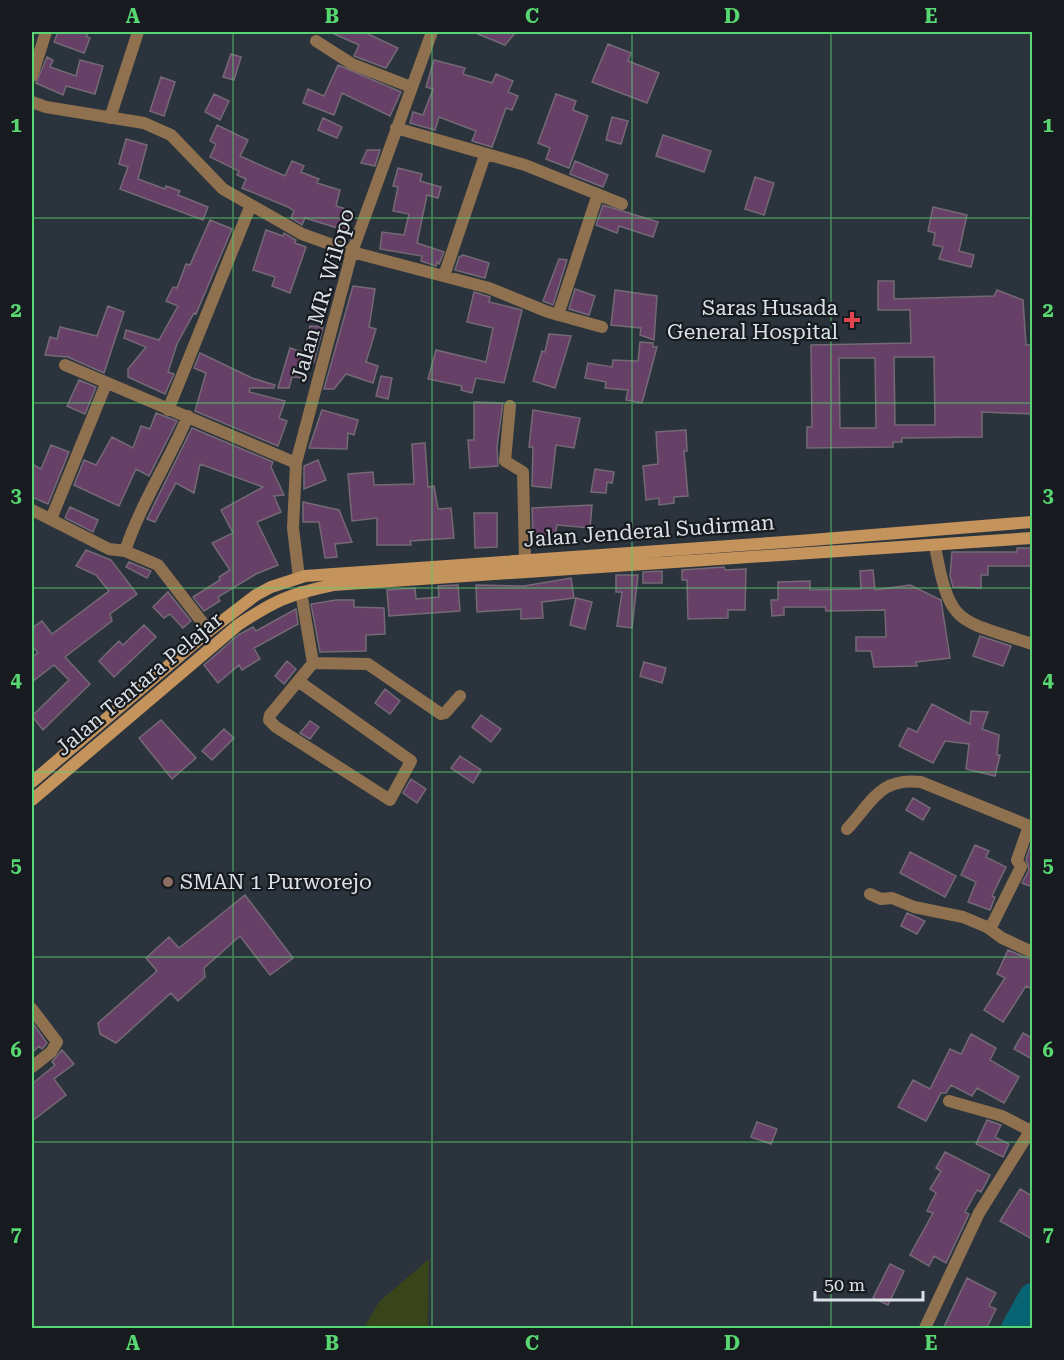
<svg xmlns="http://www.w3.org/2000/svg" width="1064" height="1360" viewBox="0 0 1064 1360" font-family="'Roboto Serif',serif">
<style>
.green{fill:#3a441a}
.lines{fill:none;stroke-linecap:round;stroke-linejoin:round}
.river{stroke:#086472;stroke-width:26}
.building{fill:#674067;stroke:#746974;stroke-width:1.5;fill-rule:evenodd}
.minor{stroke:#90714f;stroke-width:12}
.secondary{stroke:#c5935c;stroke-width:12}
.grid{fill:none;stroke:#57d671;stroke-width:1.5;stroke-opacity:0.55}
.health-dot{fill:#e0444e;stroke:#171b1f;stroke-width:2}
.education-dot{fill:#8d6e63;stroke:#171b1f;stroke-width:2}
.labels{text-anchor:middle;stroke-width:4.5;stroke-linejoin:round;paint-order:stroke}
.street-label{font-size:21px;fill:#dbe1e7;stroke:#171b1f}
.poi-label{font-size:21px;fill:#dbe1e7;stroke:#171b1f;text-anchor:end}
.neatline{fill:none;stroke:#57d671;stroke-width:2}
.grid-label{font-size:20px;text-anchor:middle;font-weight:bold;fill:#57d671}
</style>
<rect width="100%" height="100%" fill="#2b343d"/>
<path class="green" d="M429,1259l-1,69h-64l15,-26z"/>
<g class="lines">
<path class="river" d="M1014,1328l18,-32"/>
</g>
<path class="building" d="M58,32h31l-3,4 4,2 -6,15 -30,-11z
M330,32h34l34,16 -12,20 -32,-12 5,-11z
M473,32h43l-11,13z
M608,44l23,9 -3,8 31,12 -12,30 -55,-21z
M231,54l10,3 -7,23 -11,-3z
M47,57l6,3 -3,7 26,9 4,-16 23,6 -8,28 -29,-8 -3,9 -27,-12z
M434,60l31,8 -2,6 29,9 4,-9 17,7 -5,11 10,4 -6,14 -6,-2 -14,39 -20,-6 4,-10 -37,-14 -4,13 -25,-7 3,-11 10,3 10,-26 -7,-2z
M338,65l63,27 -11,24 -48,-23 -8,22 -31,-12 5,-14 16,7z
M161,77l14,5 -11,34 -14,-5z
M214,94l15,7 -9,19 -15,-8z
M556,94l20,7 -3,9 15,6 -19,52 -23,-9 4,-11 -12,-5z
M612,117l16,4 -7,23 -15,-4z
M323,118l19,9 -5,11 -19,-8z
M217,125l31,15 -8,16 45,20 7,-15 12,5 -3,6 18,7 -2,4 23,7 -4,16 17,5 -6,20 -42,-13 -3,7 -11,-7 3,-7 -6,-4 -46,-19 4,-9 -9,-4 2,-4 -29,-14 6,-13 -6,-3z
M663,135l48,16 -7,21 -48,-16z
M126,139l21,6 -9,34 27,10 1,-3 14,5 -2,4 30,12 -5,13 -83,-31 8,-22 -9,-3z
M367,150h13l-5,16 -14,-3z
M575,161l33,14 -5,12 -33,-13z
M398,168l24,6 -2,7 21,6 -3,11 -11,-3 -10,48 27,9 -5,12 -2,-2 -1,4 -15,-5 1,-5 -42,-7 2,-17 22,3 5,-21 -16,-3 5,-24 -5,-1z
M755,177l19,6 -10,32 -19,-6z
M603,205l55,17 -5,15 -34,-11 -2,7 -21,-8z
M933,207l34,8 -8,36 15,4 -3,12 -32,-8 4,-12 -10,-2 2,-12 -7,-2z
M210,220l22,9 -36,85 -2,-1 -17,31 -9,28 6,2 -9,20 -37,-17v-8l18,-22 -22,-9 2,-8 33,10 19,-34 -12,-5 7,-14 4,1 9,-24 4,1z
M266,230l17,6 1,-3 12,7 -1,3 11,4 -16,46 -18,-7 3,-9 -22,-7z
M463,255l26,8 -4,15 -30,-8 4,-13z
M559,259l8,1 -14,45 -10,-4z
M878,281h16v18l100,-3 3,-6 26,10 3,45h6v69l-50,-2v25l-80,1v4h-9v5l-86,1v-21h5l-1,-82 100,-2 -1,-33h-32zM894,357h40l1,68h-40zM839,358h36l1,70h-36z
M353,286l22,3 -6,38 7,2 -10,33 12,4 -5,17 -27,-9 -12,15h-10z
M575,289l20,7 -6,19 -20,-6z
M615,290l42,6 -3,44 -14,-5 1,-7 -30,-3z
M474,292l16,5 -1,5 33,8 -18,73 -28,-5 -4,15 -11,-3 1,-4 -34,-7 8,-29 50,12 7,-34 -26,-6z
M108,306l16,6 -20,61 -36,-16 -23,-2 5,-18 7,2 3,-12 37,9z
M310,326l13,1 -9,35 -3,-4 -8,20 -11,-1 -3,11h-11l12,-40 12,4z
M549,334l22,2 -16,52 -22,-7 9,-30 3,1z
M640,342l13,1v4h4l-15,56 -16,-3 2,-10 -23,-2 1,-6 -21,-4 3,-15 24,4 1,-7 25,1z
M200,353l52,25 23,7 -1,3h-24l-1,4 36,9 -6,17 8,3 -9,25 -83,-35 11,-38 -12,-5z
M381,376l11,2 -4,21 -12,-3z
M79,380l17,7 -11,27 -18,-8z
M474,402l29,1 -6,43 1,20 -28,2 -2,-28h6z
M322,410l36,10 -4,15 -6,-2 -1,16 -38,-1z
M533,410l47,8 -6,30 -18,-3 -5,43 -19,-2 1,-39h-4z
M156,413l21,8 -28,55 -13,-7 -17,37 -45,-21 10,-25 12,5 16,-28 21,11 8,-22 9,3z
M192,428l81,34 -2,5 13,28 -10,1 7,16 -24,10 21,43 -22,9 -38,23 2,4 -16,10 -11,-14 27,-17 -1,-3 11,-7 -18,-27 21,-10 -12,-23 42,-23 -63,-23 -6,29 -18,-10 -21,39 -8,-3z
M686,430l1,21h-3l4,45 -14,1v6l-15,2v-7l-13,2 -3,-34 15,-2 -2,-32z
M425,443l3,44 6,-1 4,23 13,-1 3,30 -44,3 1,4h-34v-27l-25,3 -4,-47 25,-2 1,13 40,-1 -2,-40z
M51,445l18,7 -21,52 -16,-7v-33l9,5z
M318,460l8,20 -22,9v-23z
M595,469l19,3 -2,11 -5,-1 -1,11 -15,-1z
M303,502l36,8 13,32 -17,2 2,13 -12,1 -6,-36h-16z
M592,505l-2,23 -33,-3 -3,15 -13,-2 1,-3h-9l-1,-27z
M70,507l28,13 -5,12 -28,-14z
M474,513h23v34l-22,1z
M1017,548h15v18h-44v9h-7v13l-28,-1 -3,-11 2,-24h65z
M86,550l25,10 26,34 -27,20 2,7 -47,36 25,27 -47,46 -11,-14 37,-36 -15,-15 -22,17v-25l6,-4 -6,-8v-17l10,-7 10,13 57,-43 -13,-16 -20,-9z
M129,562l22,9 -4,7 -21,-11z
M724,567l1,3 21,-1 -1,41h-17v8l-40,1 -1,-39h-5v-10z
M873,570l2,20 35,-5 31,15 9,58 -34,4 1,4 -43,1 -3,-16h-15v-14h30l-1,-27 -59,1 -1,-4h-41v8l-12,1 -1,-16h7v-18l32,-1v9l51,-1 -1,-18z
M662,571v12h-19v-11z
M616,575h22l-6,53 -15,-2 5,-34h-6z
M571,578l3,20 -32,4 1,16 -22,1v-10l-44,3 -1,-27 48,1z
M458,585l2,26 -71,5 -2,-26 28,-2 1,11 23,-2 -1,-11z
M168,592l23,29 -8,7 -13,-14 -6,4 -11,-11z
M576,598l16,4 -7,27 -15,-4z
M336,600h18v7l30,1 1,26 -19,1v16l-46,1 -9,-48z
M296,609l2,15 -44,24 6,11 -18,11 -3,-5 -21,18 -14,-18 34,-30 15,-8 3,4z
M144,625l12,12 -42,40 -15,-16 20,-20 4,4z
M980,636l31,10 -8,20 -30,-10z
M287,661l9,8 -12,15 -9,-8z
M644,662l22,6 -4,15 -22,-7z
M385,689l15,12 -10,13 -15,-11z
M932,704l38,20 1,-13 17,1 -6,17 17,6 -2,20h3l-5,21 -29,-7 3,-25 -24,-3 -12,22 -34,-17 9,-18 9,4z
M481,715l20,14 -10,13 -19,-15z
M161,720l35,38 -24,21 -33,-41z
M310,721l9,6 -9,12 -10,-6z
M224,729l10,9 -22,22 -10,-9z
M460,756l21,14 -8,13 -22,-15z
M411,779l15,10 -9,14 -14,-10z
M913,798l17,10 -7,12 -17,-10z
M1032,841v46l-10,-4 7,-13 -3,-11z
M975,845l14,6 -3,6 20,10 -14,29 3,1 -5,13 -22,-8 8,-20 -15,-7z
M910,852l46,24 -11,21 -45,-24z
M245,895l48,63 -23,17 -30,-39 -36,32 1,9 -27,24 -7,-8 -55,50 -16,-9 -2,-11 59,-52 -11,-13 23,-21 10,11z
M907,913l18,8 -8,13 -16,-8z
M1008,950l24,10v29l-6,-3 -23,36 -19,-12 21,-32 -8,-4z
M32,1022l15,21 -5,6 -3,-3 -7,7z
M1023,1033l9,5v21l-18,-10z
M971,1034l25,14 -6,12 29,17 -15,26 -27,-15 -5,8 -21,-11 -5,8h-5l-15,28 -28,-14 15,-27 17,9 20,-40 11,5z
M62,1050l12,14 -20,15 12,16 -34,26v-37l23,-19 -3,-3z
M987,1120l14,5 -6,12 14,7 -6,13 -27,-13z
M757,1122l20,7 -6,15 -20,-7z
M945,1152l45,23 -9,17 -4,-2 -12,22 4,2 -23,49 -12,-7 -5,10 -19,-11 23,-42 -6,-2 9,-18 -6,-4 11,-18 -5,-3z
M1020,1189l12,7v43l-32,-18z
M890,1264l14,7 -16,34 -15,-7z
M967,1278l29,15 -7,13 7,3 -10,20h-43z"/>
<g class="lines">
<path class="minor" d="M316,41l36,23 59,23
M32,76l14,-44
M32,102l14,5 98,16 27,12 52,54 79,45 50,18 137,36 59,24 54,15
M110,118l28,-86
M396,128l129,37 97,39
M444,276l41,-121
M558,315l40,-121
M65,365l231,98
M510,406l-5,55 18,11 2,87
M168,410l82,-203
M32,510l77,39 16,2 33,14 51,66
M51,519l55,-135
M935,546c15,82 23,73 97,98
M125,551c16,-48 43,-88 63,-135
M299,578l-6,-50 3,-65 56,-211 80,-220
M313,663l55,1 73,50 4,-1 15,-17
M298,681l113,80 -21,39 -114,-73 -7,-7 1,-5 43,-52 -12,-71
M847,829c26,-28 33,-52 74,-47l111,45
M870,894l11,5 11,-1 22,9 49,10 24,10 15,11 30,14
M990,929l31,-62 -4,-7 12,-34
M32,1009l25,33 -6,10 -19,15
M949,1101l53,15 29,15
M925,1328l54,-115 53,-85"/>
<path class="secondary" d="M32,782l177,-151 47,-36 15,-8 34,-11 494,-35 233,-19
M32,800l206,-175c36,-24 51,-31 95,-40l699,-47"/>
</g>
<path class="grid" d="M233,32v1296M432,32v1296M632,32v1296M831,32v1296M32,218h1000M32,403h1000M32,588h1000M32,772h1000M32,957h1000M32,1142h1000"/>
<path class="health-dot" d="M849 311h6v6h6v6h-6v6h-6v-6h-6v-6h6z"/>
<circle class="education-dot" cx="168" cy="882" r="6"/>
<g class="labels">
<g class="street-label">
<text transform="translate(323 295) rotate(-74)" y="7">Jalan MR. Wilopo</text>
<text transform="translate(649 531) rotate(-4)" y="7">Jalan Jenderal Sudirman</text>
<text transform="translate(139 684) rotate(-40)" y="7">Jalan Tentara Pelajar</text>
</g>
<g class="poi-label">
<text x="838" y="315">Saras Husada<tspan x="838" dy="24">General Hospital</tspan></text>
<text x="180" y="889" text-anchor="start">SMAN 1 Purworejo</text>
</g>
</g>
<rect width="1064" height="1360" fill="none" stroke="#171b1f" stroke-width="66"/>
<path d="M815 1291v9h108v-9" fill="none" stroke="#dbe1e7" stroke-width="3"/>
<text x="824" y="1291" font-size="18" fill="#dbe1e7" stroke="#171b1f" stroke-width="4.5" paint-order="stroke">50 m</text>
<rect x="33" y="33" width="998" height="1294" class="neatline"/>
<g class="grid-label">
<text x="133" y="23">A</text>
<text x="332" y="23">B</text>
<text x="532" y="23">C</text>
<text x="732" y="23">D</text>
<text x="931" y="23">E</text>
<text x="16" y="132">1</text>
<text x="1048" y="132">1</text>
<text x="16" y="317">2</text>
<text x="1048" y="317">2</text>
<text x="16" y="502">3</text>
<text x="1048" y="502">3</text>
<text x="16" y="687">4</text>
<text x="1048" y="687">4</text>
<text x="16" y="872">5</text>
<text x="1048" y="872">5</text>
<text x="16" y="1057">6</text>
<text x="1048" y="1057">6</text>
<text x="16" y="1241">7</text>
<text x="1048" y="1241">7</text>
<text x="133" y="1350">A</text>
<text x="332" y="1350">B</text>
<text x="532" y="1350">C</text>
<text x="732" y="1350">D</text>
<text x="931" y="1350">E</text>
</g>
</svg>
